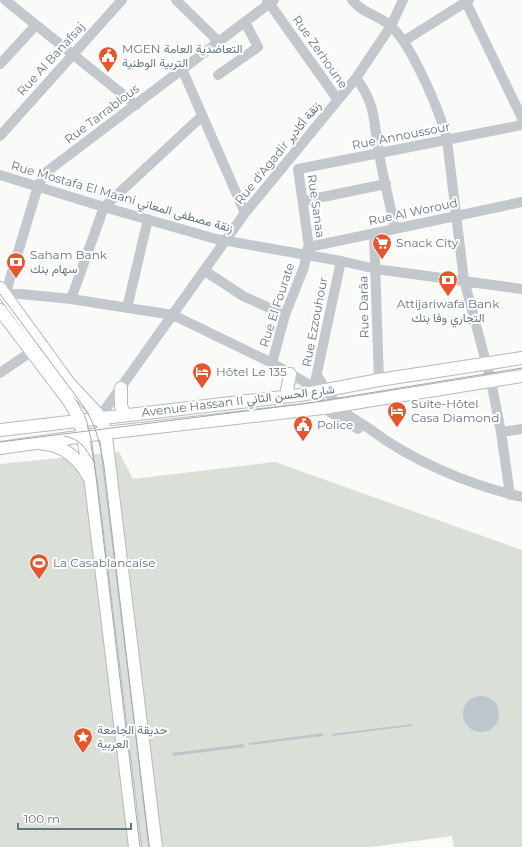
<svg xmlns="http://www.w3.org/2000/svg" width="522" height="847" viewBox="0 0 522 847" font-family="Montserrat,Vazirmatn,sans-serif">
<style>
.green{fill:#dadfd7}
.water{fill:#bbc7cb}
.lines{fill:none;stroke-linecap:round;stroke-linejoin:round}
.major-casing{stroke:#b5babe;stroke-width:14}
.minor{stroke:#c3c8cc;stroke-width:10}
.major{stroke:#fff;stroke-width:12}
.tram{stroke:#a2aab0;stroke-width:1}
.labels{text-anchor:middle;stroke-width:4;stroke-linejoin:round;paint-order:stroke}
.poi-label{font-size:12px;fill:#657683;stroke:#fff;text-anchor:start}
.street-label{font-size:12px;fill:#657683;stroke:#fff}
</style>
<rect width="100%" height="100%" fill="#fafaf8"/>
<path class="green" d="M119,452l14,27 142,-17 247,88v297h-68l-2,-11 -81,11h-371v-383z"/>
<path class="water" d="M463 714a18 18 0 1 1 36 0a18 18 0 1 1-36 0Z
M412,724v2l-80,10 -1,-2z
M323,733v3l-74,9v-2z
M243,744l1,3 -71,9 -1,-3z"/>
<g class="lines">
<defs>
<path id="major" d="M0,288l69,95 28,30 8,16 51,418
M0,310l69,91 11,19 11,64 44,363
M121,388v18l4,9
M286,396l4,-22
M0,430l300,-35 79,-15 143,-22
M43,444c19,0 37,16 45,32
M0,448l105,-15 218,-25 199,-32"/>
</defs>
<use href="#major" class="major-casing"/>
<path class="minor" d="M5,0l131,105
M176,0l42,41
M267,0l71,100
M352,0c11,14 29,16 40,27 21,21 48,84 55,113l17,140 27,101 10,51 9,63
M465,0l57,118
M404,41l65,-41
M0,64l36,-39
M182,69l63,144
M218,75l40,-28 -13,-25
M356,78c21,28 17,43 23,75 4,25 11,50 16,76
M0,136l122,-136
M298,169l224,-44
M298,169l11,78
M0,175l104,32 112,32 125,22 35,8 146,20
M303,201l83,-17
M374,233l5,147
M309,247l213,-45
M205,271l38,25 42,19
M0,292l71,7 102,16 99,48 41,24
M6,292l32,-106 7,-13 229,-173
M71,299l33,-92 98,-91
M127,308l21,-89
M272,363l13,-48 19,-48 4,-19
M0,373l32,-22
M318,377c7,11 14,23 23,32 9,9 21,14 30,21 43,32 99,55 151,67
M315,382l26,-121
M313,387l10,21 35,21
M99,418l146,-205 111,-135 35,-52 12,-26
M501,432l21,-3"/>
<use href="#major" class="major"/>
<path class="tram" d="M0,294l84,113c12,18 16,37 20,59l45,381
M84,415l2,4 6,24 48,404
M64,436c17,3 21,12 30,26
M0,442l302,-38 220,-36"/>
</g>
<defs>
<symbol id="civic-pin" viewBox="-11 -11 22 30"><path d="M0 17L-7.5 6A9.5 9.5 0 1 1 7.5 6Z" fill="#e4572e" stroke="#fff"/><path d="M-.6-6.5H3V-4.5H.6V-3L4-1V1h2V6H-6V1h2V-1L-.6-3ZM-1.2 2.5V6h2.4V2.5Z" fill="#fff"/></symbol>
<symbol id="supermarket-pin" viewBox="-11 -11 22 30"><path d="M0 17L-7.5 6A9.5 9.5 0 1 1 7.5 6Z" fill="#e4572e" stroke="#fff"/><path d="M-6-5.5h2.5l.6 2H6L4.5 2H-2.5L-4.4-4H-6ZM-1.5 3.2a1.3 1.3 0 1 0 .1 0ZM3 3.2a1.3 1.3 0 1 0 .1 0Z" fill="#fff"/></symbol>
<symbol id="bank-pin" viewBox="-11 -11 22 30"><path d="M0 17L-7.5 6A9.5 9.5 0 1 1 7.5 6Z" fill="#e4572e" stroke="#fff"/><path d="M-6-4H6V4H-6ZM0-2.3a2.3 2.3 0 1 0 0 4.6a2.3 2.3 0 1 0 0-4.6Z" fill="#fff"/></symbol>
<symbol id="hotel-pin" viewBox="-11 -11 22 30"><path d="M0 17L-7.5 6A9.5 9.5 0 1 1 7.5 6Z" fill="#e4572e" stroke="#fff"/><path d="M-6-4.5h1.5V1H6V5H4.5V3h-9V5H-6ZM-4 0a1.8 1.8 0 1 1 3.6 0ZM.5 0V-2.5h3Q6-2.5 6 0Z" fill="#fff"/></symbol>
<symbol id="stadium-pin" viewBox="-11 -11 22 30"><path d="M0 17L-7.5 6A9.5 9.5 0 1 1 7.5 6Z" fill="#e4572e" stroke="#fff"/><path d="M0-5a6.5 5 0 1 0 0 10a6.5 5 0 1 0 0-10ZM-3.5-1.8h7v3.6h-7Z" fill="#fff"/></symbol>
<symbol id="sight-pin" viewBox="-11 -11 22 30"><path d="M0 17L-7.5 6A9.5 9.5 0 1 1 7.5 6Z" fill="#e4572e" stroke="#fff"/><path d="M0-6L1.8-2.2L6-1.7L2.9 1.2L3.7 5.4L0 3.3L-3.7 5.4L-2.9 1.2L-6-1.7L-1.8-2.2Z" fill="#fff"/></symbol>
</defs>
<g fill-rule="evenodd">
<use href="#civic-pin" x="97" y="45" width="22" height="30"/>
<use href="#supermarket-pin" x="371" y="232" width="22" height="30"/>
<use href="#bank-pin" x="5" y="251" width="22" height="30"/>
<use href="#bank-pin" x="437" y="269" width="22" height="30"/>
<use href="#hotel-pin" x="191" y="361" width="22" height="30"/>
<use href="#hotel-pin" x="386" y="400" width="22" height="30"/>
<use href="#civic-pin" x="292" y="414" width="22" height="30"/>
<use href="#stadium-pin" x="28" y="552" width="22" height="30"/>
<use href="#sight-pin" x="72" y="726" width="22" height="30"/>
</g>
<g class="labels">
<g class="poi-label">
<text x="122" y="53">MGEN التعاضدية العامة<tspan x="122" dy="14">التربية الوطنية</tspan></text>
<text x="396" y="247">Snack City</text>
<text x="30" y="259">Saham Bank<tspan x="30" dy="14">سهام بنك</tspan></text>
<text x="448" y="308" text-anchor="middle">Attijariwafa Bank<tspan x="448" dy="14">التجاري وفا بنك</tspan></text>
<text x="216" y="376">Hôtel Le 135</text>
<text x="411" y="408">Suite-Hôtel<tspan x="411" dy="14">Casa Diamond</tspan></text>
<text x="317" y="429">Police</text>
<text x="53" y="567">La Casablancaise</text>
<text x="97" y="734">حديقة الجامعة<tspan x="97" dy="14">العربية</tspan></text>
</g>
<g class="street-label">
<text transform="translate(320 52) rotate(55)" y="4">Rue Zerhoune</text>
<text transform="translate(51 59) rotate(-48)" y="4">Rue Al Banafsaj</text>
<text transform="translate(102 114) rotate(-37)" y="4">Rue Tarrablous</text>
<text transform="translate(401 136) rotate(-11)" y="4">Rue Annoussour</text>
<text transform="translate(278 153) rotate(-51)" y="4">Rue d'Agadir زنقة أكادير</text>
<text transform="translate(122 197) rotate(16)" y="4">Rue Mostafa El Maani زنقة مصطفى المعاني</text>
<text transform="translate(316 206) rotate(82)" y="4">Rue Sanaa</text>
<text transform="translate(413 212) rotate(-12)" y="4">Rue Al Woroud</text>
<text transform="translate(277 305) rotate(-72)" y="4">Rue El Fourate</text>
<text transform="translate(364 307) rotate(-91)" y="4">Rue Darâa</text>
<text transform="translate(315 322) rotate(-79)" y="4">Rue Ezzouhour</text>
<text transform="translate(238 401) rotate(-7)" y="4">Avenue Hassan II شارع الحسن الثاني</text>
</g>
</g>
<path d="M18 823v6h113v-6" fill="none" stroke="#657683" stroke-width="2"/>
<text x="24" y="823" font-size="12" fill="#657683" stroke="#ffffff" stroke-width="3" paint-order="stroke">100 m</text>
</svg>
